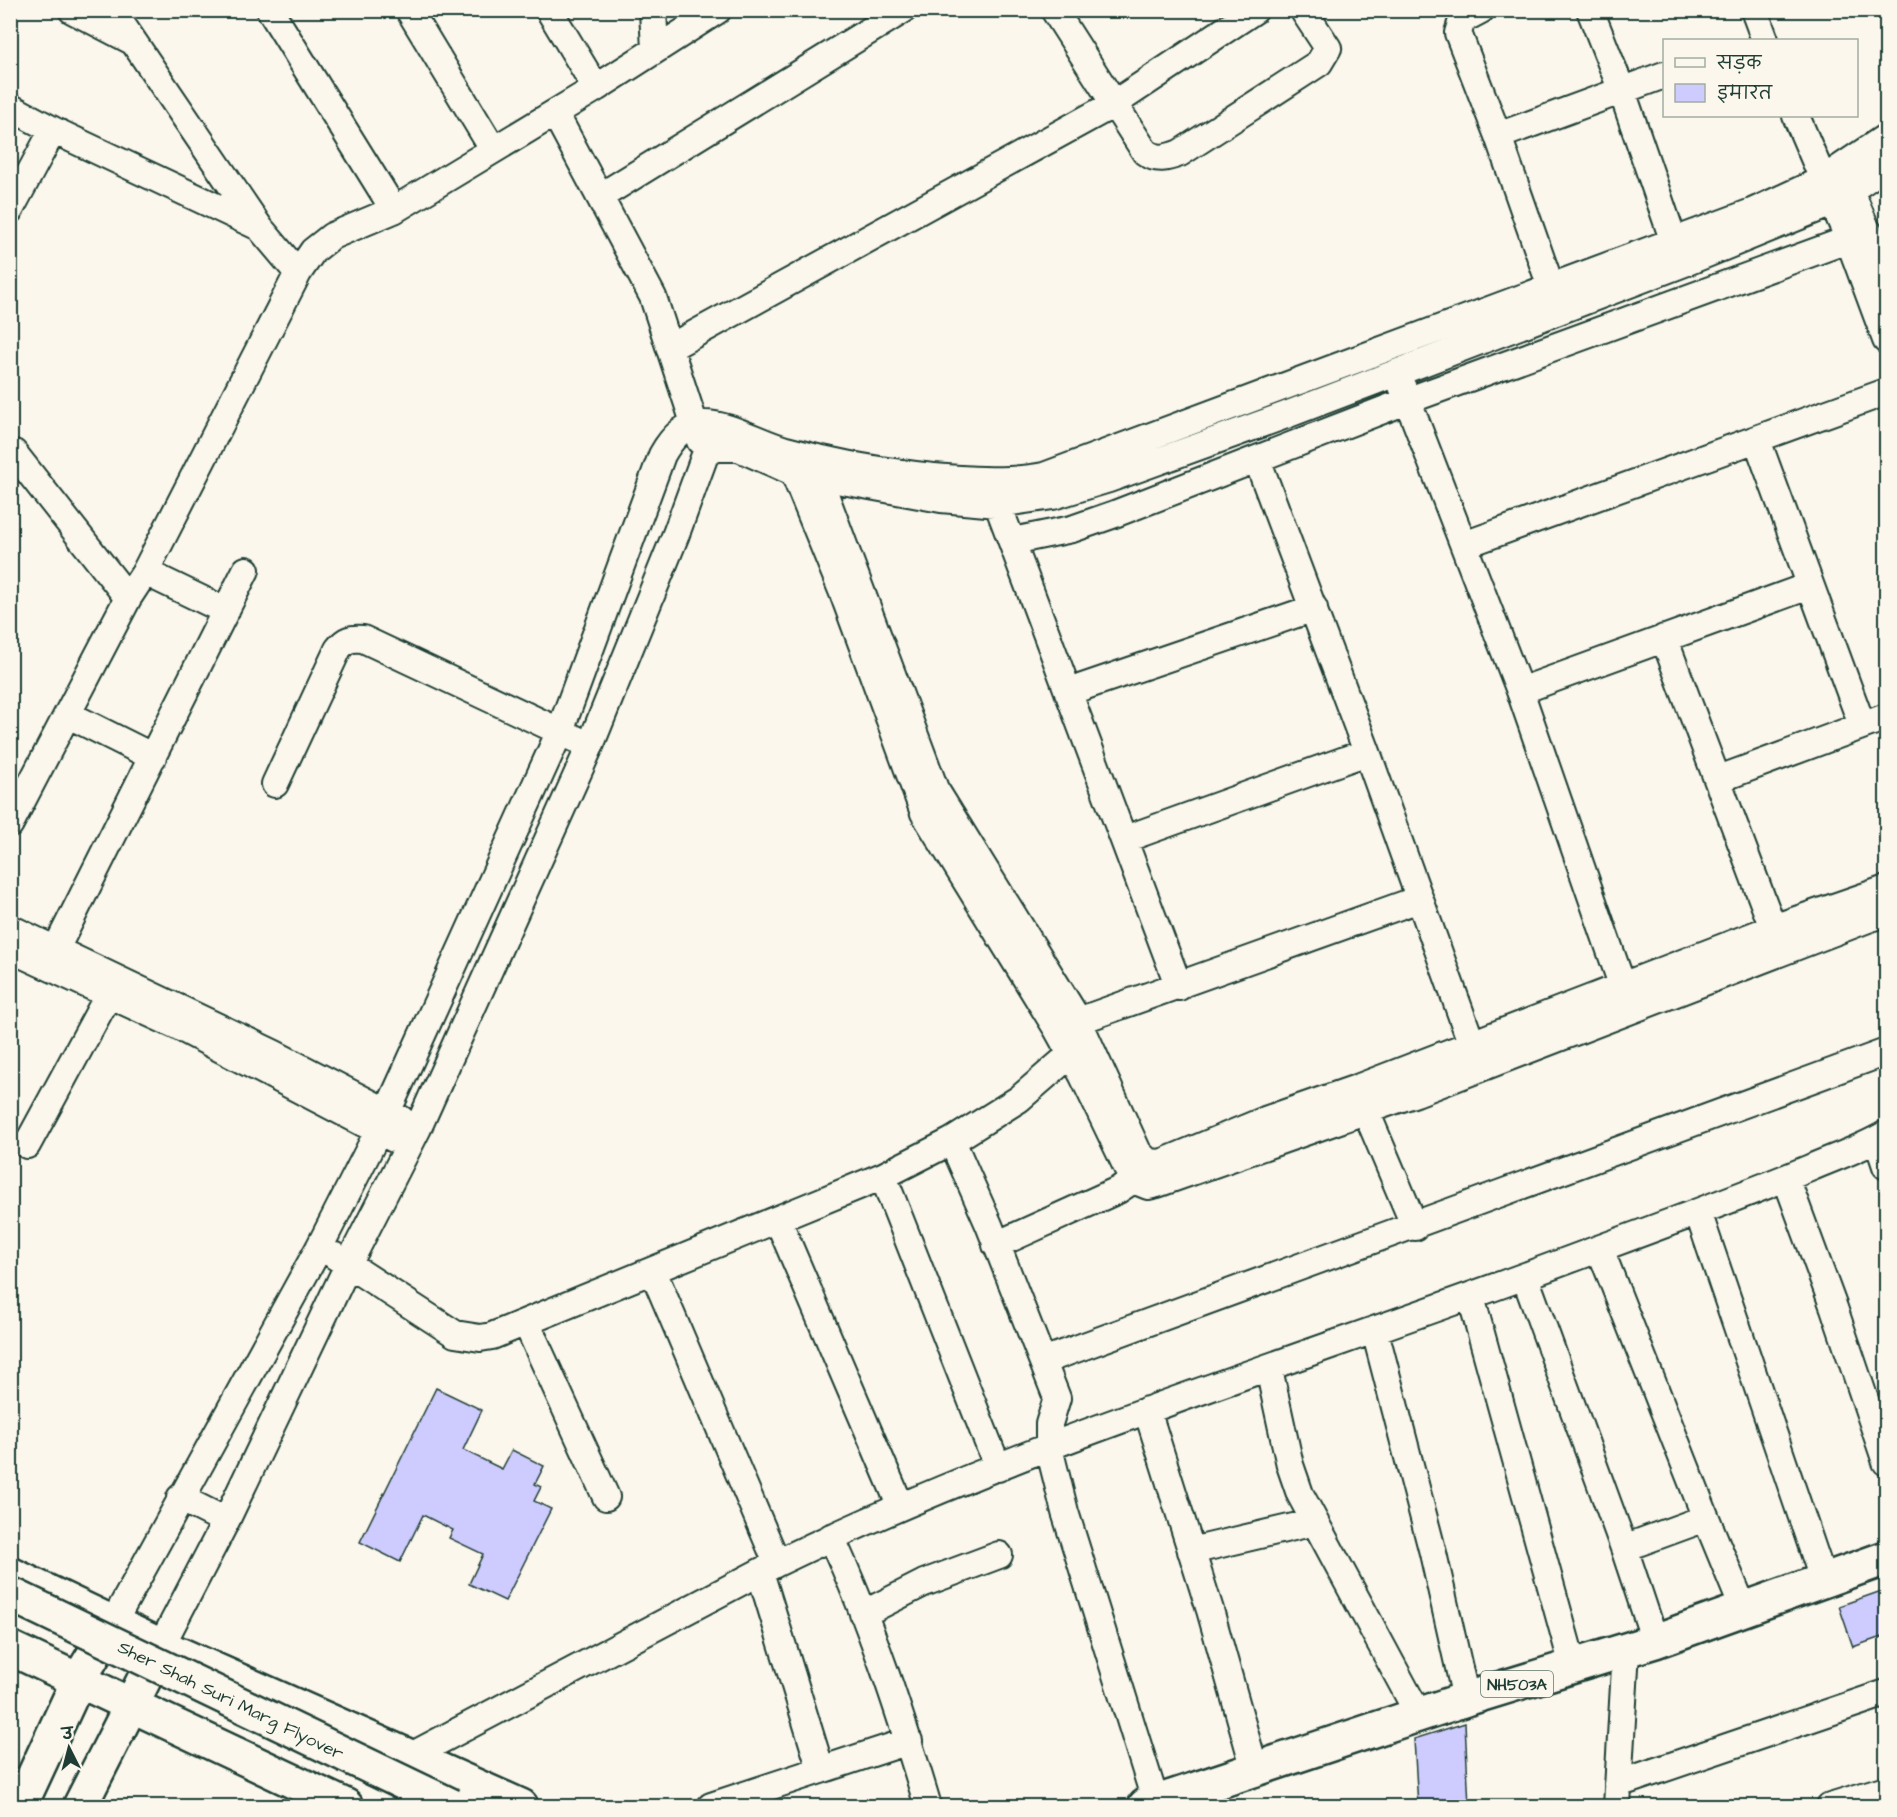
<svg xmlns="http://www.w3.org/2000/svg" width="1897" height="1817" viewBox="0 0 1897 1817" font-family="'Architects Daughter','Playpen Sans Deva',sans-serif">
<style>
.building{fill:#cecbfe;stroke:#1f3d34;stroke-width:1.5}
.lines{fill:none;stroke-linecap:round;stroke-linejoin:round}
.minor-casing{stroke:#1f3d34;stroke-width:30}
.major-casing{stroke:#1f3d34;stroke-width:38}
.highway-casing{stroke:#1f3d34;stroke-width:38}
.minor{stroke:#fbf7ec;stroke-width:26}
.major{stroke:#fbf7ec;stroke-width:33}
.highway{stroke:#fbf7ec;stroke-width:33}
.highway-bridge-casing{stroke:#1f3d34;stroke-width:38;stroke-linecap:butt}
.highway-bridge{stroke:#fbf7ec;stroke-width:33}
.labels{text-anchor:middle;stroke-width:5;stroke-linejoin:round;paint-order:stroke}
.shield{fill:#fbf7ec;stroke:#61756b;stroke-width:1.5}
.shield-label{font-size:16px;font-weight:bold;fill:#1f3d34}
.street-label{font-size:18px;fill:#1f3d34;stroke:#fbf7ec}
</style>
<rect width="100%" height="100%" fill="#fbf7ec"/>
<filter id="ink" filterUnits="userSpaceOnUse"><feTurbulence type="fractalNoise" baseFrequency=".0167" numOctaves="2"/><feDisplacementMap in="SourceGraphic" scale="12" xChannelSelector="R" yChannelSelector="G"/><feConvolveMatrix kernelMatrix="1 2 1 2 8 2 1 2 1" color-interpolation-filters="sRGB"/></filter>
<g filter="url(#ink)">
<path class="building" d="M436,1388l46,22 -19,40 39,19 10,-19 32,16 -9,18 6,3 -7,14 17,8 -46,92 -36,-17 14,-30 -34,-16 4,-8 -30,-15 -23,47 -40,-20z
M1887,1589v46l-34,12 -14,-41z
M1465,1723l4,83h-51l-4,-67z"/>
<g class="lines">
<defs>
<path id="minor" d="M72,10l58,30
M112,10l148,218 38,45
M270,10l124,200
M409,10l84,139
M549,10l47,78
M653,10l2,40
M1054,10l91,142c12,9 22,6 35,1l139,-90 9,-15 -25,-38
M1481,10l-19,10 -4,13 40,103 53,151
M1590,10l32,81 52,151
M1754,10l11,30
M10,107l43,23 206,97
M555,113l98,184 47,144
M1796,116l53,124 37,100
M1498,136l166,-61
M1845,178l41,97
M601,196l302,-186
M10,210l43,-80
M671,347l441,-242 143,-95
M1402,386l118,305 108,311
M1757,440l105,285
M14,453l114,145
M1257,459l110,293 104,290
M789,461l54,132 81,220 133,216 26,47 50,104 15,6 9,-2 259,-91 470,-181
M814,465l121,324 143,231 60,132 10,10 13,1 104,-43 92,-32 416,-160 113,-39
M992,489l187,498
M1013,541l59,-12 40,-14 297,-115 460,-168
M1464,545l422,-153
M145,572l81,39
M1664,638l109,290
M1520,691l289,-105
M1068,692l246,-84
M69,715l84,42
M1719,779l167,-62
M275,784l63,-135c8,-10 13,-11 25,-10l213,100
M10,824l118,-226 17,-26 153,-299 15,-22 19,-15 62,-26 202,-122 122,-78
M1125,839l242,-87
M10,928l265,126 126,65
M10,949l167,77 217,113
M56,949l190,-379
M1064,1026l355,-127
M1360,1097l55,130
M1877,1139l9,27
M952,1141l37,84 68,173 -8,26v24l16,64 91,291
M27,1145l89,-164
M883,1176l115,292
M1786,1178l48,130 52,154
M1698,1212l125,367
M778,1220l122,285
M996,1245l122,-55 15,-10 7,-14
M1600,1249l106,269 -82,30
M335,1256l120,78 25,4 12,-2 391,-160 69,-35 67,-42 52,-45
M1525,1277l99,271 31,93
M1471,1297l102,369
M526,1322l80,175
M1375,1331l58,222 33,146
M1043,1361l843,-309
M1269,1369l21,96 10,29 120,223
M1147,1410l63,200 45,160
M180,1498l46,23
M1706,1518l37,90
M831,1537c40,86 70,179 97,269
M1191,1551l124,-29
M777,1563c264,-128 547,-210 821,-314 71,-26 142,-52 212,-81 25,-11 53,-20 76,-34
M760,1572l61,198
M863,1614l61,-31 75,-28
M113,1623l206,-375 60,-118 181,-399 102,-276c9,-16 21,-31 41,-31 24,-1 59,20 83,26 68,19 190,39 258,26l708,-264 70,-32 64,-43
M161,1646l65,-125 123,-258 69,-135 172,-382 86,-212 29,-79 10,-7h24l54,24 148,27 57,5 55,-8 56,-17 177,-64 401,-153 145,-59 54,-37
M409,1757l368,-194 -124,-292
M1618,1784l268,-91
M711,1806l198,-65
M1617,1806l9,-156
M1830,1806l56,-17"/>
<path id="major" d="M20,1806l58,-125 35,-58
M80,1806l81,-160"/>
<path id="highway" d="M10,1574l151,72 360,160
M10,1648l336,158
M1145,1806l321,-107 189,-58 231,-83"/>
</defs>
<use href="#minor" class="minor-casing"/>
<use href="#major" class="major-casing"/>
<use href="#highway" class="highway-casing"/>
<use href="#minor" class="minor"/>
<use href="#major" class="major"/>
<use href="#highway" class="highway"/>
<defs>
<path id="highway-bridge" d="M10,1594l442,212"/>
</defs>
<use href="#highway-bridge" class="highway-bridge-casing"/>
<use href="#highway-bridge" class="highway-bridge"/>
</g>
</g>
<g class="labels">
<rect class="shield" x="1481" y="1671" width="72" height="26" rx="4.5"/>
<g class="shield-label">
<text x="1517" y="1690">NH503A</text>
</g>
<g class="street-label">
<text transform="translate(231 1700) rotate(26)" y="6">Sher Shah Suri Marg Flyover</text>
</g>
</g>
<rect width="1897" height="1817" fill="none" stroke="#fbf7ec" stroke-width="36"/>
<rect x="18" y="18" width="1861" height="1781" fill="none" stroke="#1f3d34" stroke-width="2" filter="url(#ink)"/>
<rect x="1663" y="39" width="195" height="78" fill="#fbf7ec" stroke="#a3ada2" stroke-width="1.5"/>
<rect x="1675" y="58" width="30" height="9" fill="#fbf7ec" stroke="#a3ada2" stroke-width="1.5"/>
<text x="1717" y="69" font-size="18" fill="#1f3d34">सड़क</text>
<rect x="1675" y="84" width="30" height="18" fill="#cecbfe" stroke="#a3ada2" stroke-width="1.5"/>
<text x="1717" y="99" font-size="18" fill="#1f3d34">इमारत</text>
<g transform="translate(69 1748) rotate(354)" stroke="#fbf7ec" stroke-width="4.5" paint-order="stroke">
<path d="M0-4.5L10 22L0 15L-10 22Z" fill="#1f3d34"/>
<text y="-9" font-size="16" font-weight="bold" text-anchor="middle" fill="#1f3d34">उ</text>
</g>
</svg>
